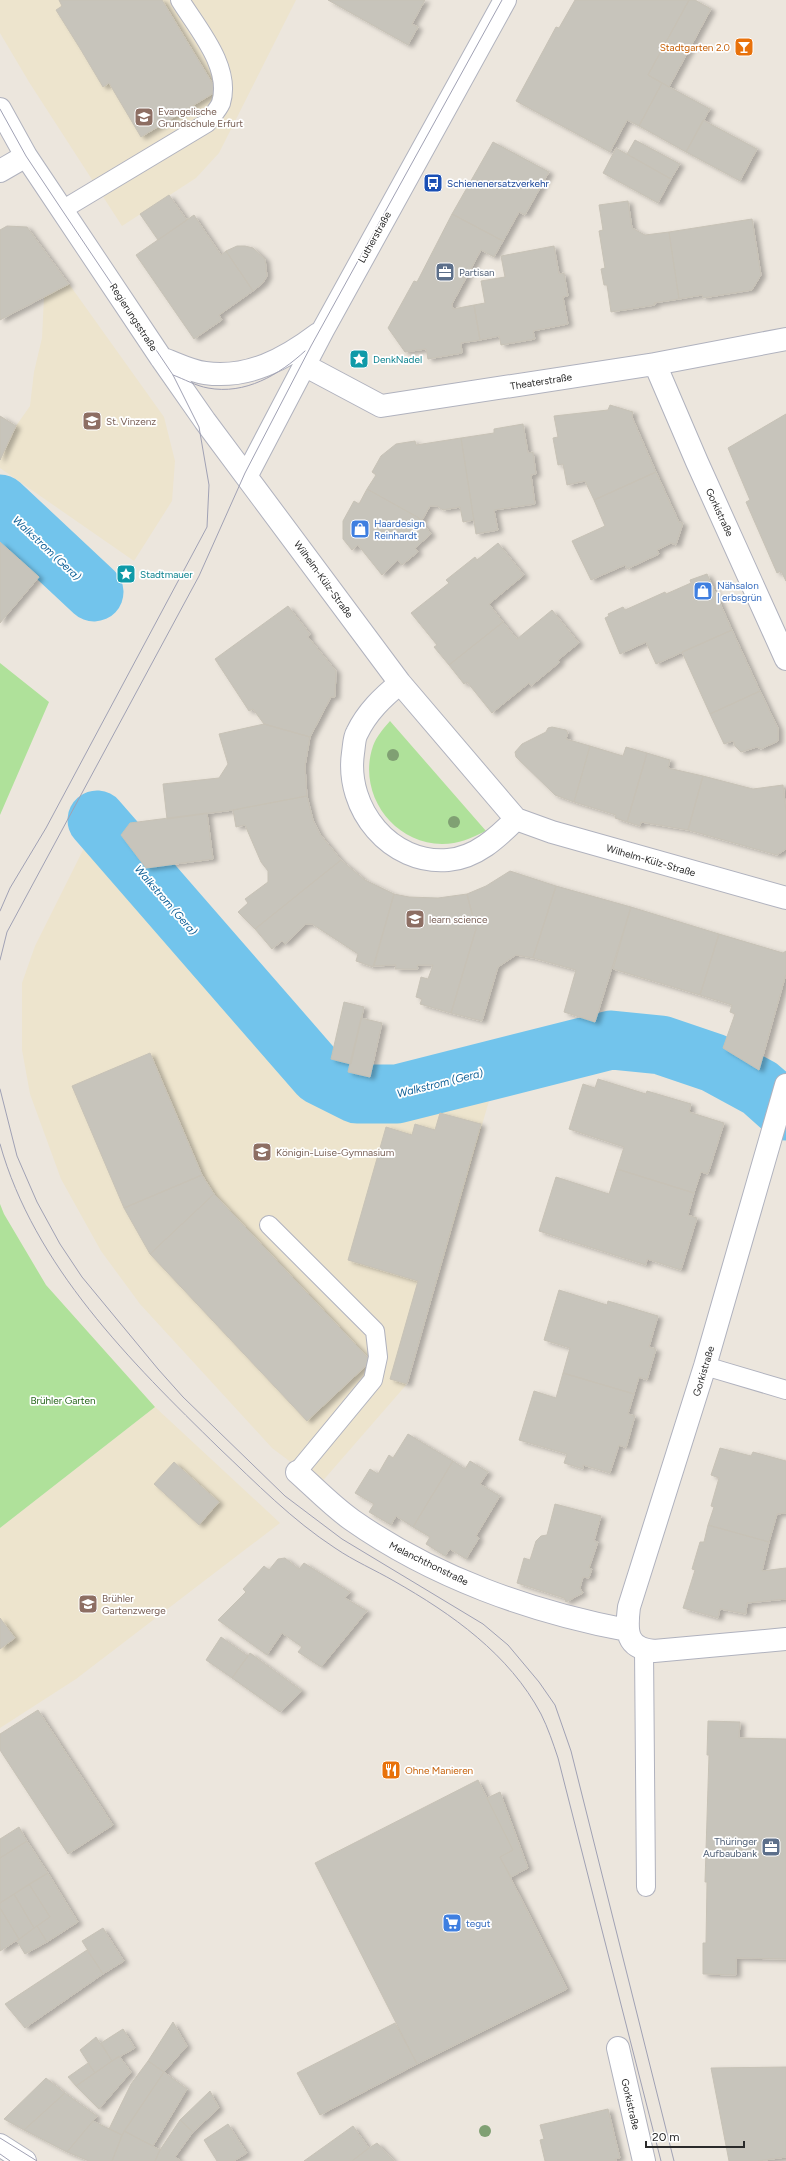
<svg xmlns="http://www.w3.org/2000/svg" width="786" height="2161" viewBox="0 0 786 2161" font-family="Figtree,sans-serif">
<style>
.education{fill:#ede4cd}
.green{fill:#afe19a}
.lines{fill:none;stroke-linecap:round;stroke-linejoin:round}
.river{stroke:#72c4ec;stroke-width:59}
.building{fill:#c7c4bb;stroke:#c7c2b6;filter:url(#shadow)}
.service-casing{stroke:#b0b2be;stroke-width:20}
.minor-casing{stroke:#b0b2be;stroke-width:24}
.service{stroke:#fff;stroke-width:18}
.minor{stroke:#fff;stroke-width:22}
.tram{stroke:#a0a1b4;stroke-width:1}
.tree{fill:#80a073}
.labels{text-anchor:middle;stroke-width:3.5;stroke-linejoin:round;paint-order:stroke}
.food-label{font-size:10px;fill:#c56008;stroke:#fff;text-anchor:end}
.education-label{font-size:10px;fill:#785e54;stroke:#fff;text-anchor:start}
.transit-label{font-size:10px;fill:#164399;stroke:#fff;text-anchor:start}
.street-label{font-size:10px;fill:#2a2a2a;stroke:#fff}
.service-label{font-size:10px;fill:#4e5e75;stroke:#fff;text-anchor:start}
.culture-label{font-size:10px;fill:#0d838f;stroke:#fff;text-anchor:start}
.shop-label{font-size:10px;fill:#366cbe;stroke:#fff;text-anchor:start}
.park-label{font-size:10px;fill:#27661c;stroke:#fff}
.water-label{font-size:11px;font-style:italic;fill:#116298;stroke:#fff}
</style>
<defs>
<filter id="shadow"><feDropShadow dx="4.5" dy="2.5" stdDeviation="2" flood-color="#0004"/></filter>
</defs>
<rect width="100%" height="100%" fill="#ece6dd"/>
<path class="education" d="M0,0h296l-77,153 -23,25 -74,48 -93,-144 -29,-49z
M69,284l95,133 11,44 -3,40 -38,60 -134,-93v-52l16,10 14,-20 4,-34 8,-34 2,-41z
M84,848l212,234 42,27 84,-6 71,-16 -86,297 -87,100 -48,-36 -132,-144 -39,-53 -40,-72 -31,-85 -8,-44v-67l13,-37z
M155,1407l125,116 -204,156 -76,49v-200z"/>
<path class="green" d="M0,663l49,39 -49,113z
M390,721l96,110c-15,7 -27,13 -44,13 -50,-1 -85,-51 -69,-98 3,-9 11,-18 17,-25z
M0,1204l4,10 42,71 109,122 -155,121z"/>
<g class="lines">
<path class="river" d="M0,504l94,88
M97,820l222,255 38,19h40l214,-54 50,5 53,18 46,25 26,23"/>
</g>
<path class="building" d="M59,0h103l55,91 -76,46 -32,-54 -6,4 -22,-37 -25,-40 6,-4z
M328,0h97l-13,24 6,3 -10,18z
M575,0h114l-41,75 14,8 -23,43 -12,-6 -17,32 -94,-51 40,-74 3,1z
M689,0h6l16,9 -42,78 -21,-12z
M662,83l48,26 -24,43 -47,-26z
M703,120l54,29 -17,32 -54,-29z
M635,140l45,24 -9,15 -44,-25z
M493,142l56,30 -24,43 -6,-3 -16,29 -51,-27z
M616,148l55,31 -13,24 -55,-30z
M169,195l18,25 -29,20 -18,-26z
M628,201l4,27 13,7 24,-3 10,67 -25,4 1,2 -44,7 -4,-27h-3l-3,-16 4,-1 -6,-37 4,-1 -4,-25z
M452,214l51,27 -9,16 -13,-7 -29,54 1,5 21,-4 6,35 -19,3 1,10 -34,6 -2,-10 -21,3 -17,-24 26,-47 3,1z
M194,215l27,40 5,-4 27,40 -34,24 3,5 -28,19 -58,-84z
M752,219l9,56 -9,15 -49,8 -1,-3 -23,4 -10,-67z
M7,226l20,1 42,57 -69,36v-90z
M237,246h8l8,2 12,11 2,17 -4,7 -10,8 -27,-40z
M554,246l5,28 5,-1 4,23 -5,1 5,27 -35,7 2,8 -34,6 -2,-9 -19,4 -6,-35 11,-2 -4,-22 24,-4 -4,-21z
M610,405l23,7 -1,5 24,55 -62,28 -9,-19 -18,4 -4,-21 -5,1 -5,-27 5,-1 -4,-21 54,-6z
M786,414v167l-5,-10 -4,2 -31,-71 4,-2 -22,-52z
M0,416l16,10 -16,34z
M523,424l5,29 5,-1 3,22 -5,1 4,29 -41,6 4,20 -22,4 -15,-96 33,-5v-4z
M461,438l13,82 -11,2 -3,-15 -17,3 -6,-4h-7l-9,16 -2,-4 -52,-29 9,-14 -4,-3 9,-16 15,-12 19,-3 1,4z
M656,472l23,50 4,1 -7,22 -5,-2 -14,7 2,4 -32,15 -2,-4 -34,15 -19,-39 33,-15 -11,-26z
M367,489l52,29 12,16 -16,14 3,4 -16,13 -4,-5 -16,15 -24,-30 -6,5 -9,-11v-18l11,-20 5,3z
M0,542l39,35 -39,46z
M498,543l26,32 -35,29 14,18 -54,43 -15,-18 3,-2 -26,-32 38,-30 -3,-3 29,-23 2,3z
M707,574l25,56 -76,34 -10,-22 -26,12 -15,-36 4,-2 -1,-2 15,-7 2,3 40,-18 1,2 25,-11 -1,-3z
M288,606l22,28 -2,3 28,34 -1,26h-4l-21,40 -46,-13 -11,-15 -4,2 -34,-52z
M552,610l27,33 -21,17 2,2 -29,24 -2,-3 -37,30 -25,-31 -3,2 -15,-19 54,-43 14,17z
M732,630l28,61 -50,23 -28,-62z
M760,691l18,37v13l-17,8 -4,-2 -16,5 -6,-6 -2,-5 -9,3 -14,-30z
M264,724l46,13 -5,29 2,30 -74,14 -66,9 -4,-35 56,-6 9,-14 -9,-30z
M552,727l14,3 2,3 -2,6 24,7 -16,56 -19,-7 -39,-38 -1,-5 7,-8 24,-12 2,-4z
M590,746l33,10 3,-9 21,6 -20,69 -12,-4 1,-3 -42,-13z
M647,753l23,7 -2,8 35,8 -15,54 -47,-8 -1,4 -13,-4z
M703,776l50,13 30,-4 3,26v38l-9,6 -89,-25z
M307,796l6,24 7,14 21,26 -86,69 -17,-17 10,-9 -3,-4 23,-17v-11l-7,-9 -16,-37 -9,2 -3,-17z
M207,813l6,46 -67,9 -25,-33 9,-12z
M341,860l24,20 29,14 -21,73 -17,-6 2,-7 -46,-30h-6l-21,20 -3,-3 -10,8 -17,-20z
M510,871l46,15 -23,72 -17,-3 -18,12 -16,54 -31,-8 25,-84 -9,-35 19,-8z
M556,886l75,21 -36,115 -31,-10 12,-42 -43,-12z
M394,894l15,3 29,1 29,-4 9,35 -25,84 -31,-9 2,-5 -6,-2 5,-20 7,2 5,-14h-16l1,4h-23l1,-4 -22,1z
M631,907l88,27 -19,61 -87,-26z
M719,934l64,19 3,-2v23l-27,96 -36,-22 12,-34 -5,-2 2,-7 -32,-10z
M344,1002l20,5 -13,57 -20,-5z
M361,1018l21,5 -12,54 -22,-5z
M150,1053l52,122 -78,33 -52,-122z
M598,1079l48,15 1,-3 44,13 -2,8 35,11 -16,51 -7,-2 -7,21 -77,-24 7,-22 -55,-18 14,-45 12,4z
M440,1113l41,11 -74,260 -17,-5 28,-98 -70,-21 38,-133 26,8 3,-11 20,6z
M617,1169l77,24 -6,22 9,3 -16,52 -34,-11 -1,6 -107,-34 17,-54 53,17z
M202,1175l12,19 -64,60 -26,-46z
M214,1194l157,167 -64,60 -157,-167z
M559,1290l48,15 1,-4 50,15 -9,31 7,2 -9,31 -8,-3 -5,17 -71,-21 7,-25 -26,-8z
M563,1373l71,21 -6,20 7,2 -9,32 -7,-3 -9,28 -27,-8v4l-19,-6 3,-9 -48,-14 15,-49 22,7z
M408,1434l45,27 -40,66 -17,-11 -5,9 -22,-13 5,-8 -19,-11 15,-24 8,5 11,-19 4,3z
M720,1448l31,8 2,-4 33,9v52l-9,1 -8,28 -61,-17 6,-18 -3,-1 8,-28 -8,-3z
M453,1461l12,8 5,-8 18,11 -8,12 20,12 -24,40 3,2 -13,21 -16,-10 -5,7 -19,-12 4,-7 -17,-10z
M174,1462l45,40 -20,23 -45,-41z
M555,1504l46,12 -7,25 4,1 -9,26 3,1 -3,9 -6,-1 -3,11 3,5 -17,9 -2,-4 -47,-15 7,-25 6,2 6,-19 5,-5 6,-1z
M708,1525l61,17 -7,29 24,-3v31l-39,4 -1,11 -26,-5 -2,9 -35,-10 12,-38 -3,-1 8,-27h4z
M285,1558l14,11 5,-6 46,29 -5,6 22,13 -46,56 -23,-15 4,-5 -20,-14 -15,22 -49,-35 28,-28 -3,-3 21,-23 5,4 9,-11z
M0,1618l15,20 -15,11z
M221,1637l27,19 -16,22 -26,-18z
M250,1653l52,38 -22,21 -48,-34z
M38,1710l75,115 -45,29 -68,-104v-16z
M708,1721l32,1 -1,16 47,1v220l-50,-1v17l-33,-1v-31h3l1,-61h-2l4,-127h-2z
M478,1780l35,70 -13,7 67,132 -150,75 -102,-201z
M500,1792l28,76 -17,9 -11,-20 13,-7 -26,-52z
M19,1827l8,14 -27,17v-19z
M27,1841l21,32 -48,30v-45z
M48,1873l30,49 -31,20 -10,-16 13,-9 -21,-33z
M29,1884l21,33 -16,11 -20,-34z
M14,1894l20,34 -15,11 -19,-31v-5z
M0,1908l19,31 -19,12z
M37,1926l10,16 -22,12 -8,-13z
M103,1928l21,33 -21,13 -21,-33z
M87,1950l16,24 -78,54 -20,-24z
M173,2022l14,24 -23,26 -16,-11z
M395,2023l22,41 -97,51 -23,-42z
M123,2029l12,19 -23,13 -11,-18z
M96,2037l16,24 -17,12 -15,-23z
M119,2056l12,16 -32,37 -23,-23z
M148,2061l16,11 -42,63 -13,-6 22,-45z
M88,2063l7,10 -19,13 -8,-9z
M786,2067v90l-28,4h-29l-18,-93z
M164,2072l23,17 -34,57 -29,-15z
M46,2078l19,15 -41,37 -20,-11z
M210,2091l9,17 -26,24 -13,-12z
M65,2093l32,23 -30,36 -43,-22z
M608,2109l12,49 -5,1 1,2h-71l-5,-21 4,-1 -4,-14z
M180,2120l13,12 -18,25 6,4h-26l5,-11z
M93,2121l29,14 -10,26h-23l-22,-9z
M228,2124l19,29 -13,8h-17l-13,-21z
M353,2126l16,22 -17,13h-48z
M124,2131l36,19 -5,11h-43z
M377,2143l17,18h-42l17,-13z"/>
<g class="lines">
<defs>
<path id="service" d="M62,210l145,-87c4,-6 11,-13 14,-20 11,-36 -24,-75 -41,-103
M269,1225l106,106 3,26 -5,23 -76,92
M705,1366l81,24
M644,1650l2,237"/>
<path id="minor" d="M0,109l26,47 135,202 44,63 195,262 116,136 36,13 234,66
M0,171l26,-15
M161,358c14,5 29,13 44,15 43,6 80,-14 113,-39
M655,364l42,98 89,197
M304,365l77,41 274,-42 131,-25
M247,475l76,-145 182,-330
M400,683c-17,14 -33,29 -43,50 -3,5 -3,14 -4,20 -8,56 38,112 95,107 28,-2 50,-23 68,-41
M786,1085l-81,281 -76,241c-3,25 -3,41 25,44l132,-12
M297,1472c18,16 35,34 55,48 81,57 179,92 275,110
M618,2048l26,113
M0,2145l25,16"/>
</defs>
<use href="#service" class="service-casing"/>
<use href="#minor" class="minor-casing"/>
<use href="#service" class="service"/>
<use href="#minor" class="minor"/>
<path class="tram" d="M0,109l26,47 36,54 111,165 26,52 10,58 -2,42 -161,301 -36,60 -10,23
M173,375c11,4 23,11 35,13 37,7 71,-13 97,-37
M0,960l7,-28 192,-356 46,-103 66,-127 191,-346
M0,1089l17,67 20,46 23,42 22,33 76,92 25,28 102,99 57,43 141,85 25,21 31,37 16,23 16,46 103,410
M0,1144c34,122 131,218 219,304 37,35 73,72 116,100 19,13 40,22 59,33 58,33 115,73 147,133 7,14 12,29 17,44l103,403
M0,2138l37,23
M0,2154l10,7"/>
</g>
<g class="tree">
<circle cx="393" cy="755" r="6"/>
<circle cx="454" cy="822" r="6"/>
<circle cx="485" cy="2131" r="6"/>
</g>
<defs>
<symbol id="bar-square" viewBox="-11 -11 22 22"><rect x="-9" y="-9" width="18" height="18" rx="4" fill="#e8710a" stroke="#fff"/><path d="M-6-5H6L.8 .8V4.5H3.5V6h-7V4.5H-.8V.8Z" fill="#fff"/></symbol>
<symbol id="school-square" viewBox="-11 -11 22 22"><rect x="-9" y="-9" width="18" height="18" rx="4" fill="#8d6e63" stroke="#fff"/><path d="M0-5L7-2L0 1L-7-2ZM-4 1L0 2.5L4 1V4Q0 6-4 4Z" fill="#fff"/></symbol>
<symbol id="bus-square" viewBox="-11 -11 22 22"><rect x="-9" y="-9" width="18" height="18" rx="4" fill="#1a4fb4" stroke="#fff"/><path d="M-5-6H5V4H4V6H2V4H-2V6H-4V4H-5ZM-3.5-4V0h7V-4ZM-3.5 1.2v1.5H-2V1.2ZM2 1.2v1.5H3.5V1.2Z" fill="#fff"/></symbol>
<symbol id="office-square" viewBox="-11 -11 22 22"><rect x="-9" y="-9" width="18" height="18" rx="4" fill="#5c6f8a" stroke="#fff"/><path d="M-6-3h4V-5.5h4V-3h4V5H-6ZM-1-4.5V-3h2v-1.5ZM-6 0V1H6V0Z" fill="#fff"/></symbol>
<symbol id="sight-square" viewBox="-11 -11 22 22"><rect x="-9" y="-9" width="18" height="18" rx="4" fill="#0f9aa8" stroke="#fff"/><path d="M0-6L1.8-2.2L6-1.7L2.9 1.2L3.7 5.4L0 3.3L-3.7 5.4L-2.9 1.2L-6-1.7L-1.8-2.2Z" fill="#fff"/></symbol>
<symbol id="shop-square" viewBox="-11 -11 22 22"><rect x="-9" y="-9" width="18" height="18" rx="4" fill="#3f7fe0" stroke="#fff"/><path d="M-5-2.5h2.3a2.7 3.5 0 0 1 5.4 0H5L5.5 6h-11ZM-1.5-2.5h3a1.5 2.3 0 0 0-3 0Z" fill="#fff"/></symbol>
<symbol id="university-square" viewBox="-11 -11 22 22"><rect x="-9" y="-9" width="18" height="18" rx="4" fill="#8d6e63" stroke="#fff"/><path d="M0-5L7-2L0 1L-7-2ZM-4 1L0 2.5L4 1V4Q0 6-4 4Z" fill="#fff"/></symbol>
<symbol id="restaurant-square" viewBox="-11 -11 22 22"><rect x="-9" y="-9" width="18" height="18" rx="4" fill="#e8710a" stroke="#fff"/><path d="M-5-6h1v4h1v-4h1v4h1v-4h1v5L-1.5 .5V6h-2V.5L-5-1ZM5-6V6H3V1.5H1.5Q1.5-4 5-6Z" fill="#fff"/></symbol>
<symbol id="supermarket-square" viewBox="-11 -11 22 22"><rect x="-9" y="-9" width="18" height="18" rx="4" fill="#3f7fe0" stroke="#fff"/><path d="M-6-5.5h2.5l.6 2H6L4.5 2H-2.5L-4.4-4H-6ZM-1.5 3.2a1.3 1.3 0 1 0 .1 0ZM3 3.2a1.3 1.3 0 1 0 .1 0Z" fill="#fff"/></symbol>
</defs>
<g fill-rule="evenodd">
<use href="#bar-square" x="733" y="36" width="22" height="22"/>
<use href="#school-square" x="133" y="106" width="22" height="22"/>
<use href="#bus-square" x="422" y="172" width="22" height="22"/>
<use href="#office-square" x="434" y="261" width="22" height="22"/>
<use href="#sight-square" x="348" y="348" width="22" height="22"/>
<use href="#school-square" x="81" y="410" width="22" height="22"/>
<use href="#shop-square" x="349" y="518" width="22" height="22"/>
<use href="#sight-square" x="115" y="563" width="22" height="22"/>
<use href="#shop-square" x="692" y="580" width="22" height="22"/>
<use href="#school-square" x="404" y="908" width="22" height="22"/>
<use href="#university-square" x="251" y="1141" width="22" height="22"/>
<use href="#school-square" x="77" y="1593" width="22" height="22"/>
<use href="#restaurant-square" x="380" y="1759" width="22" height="22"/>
<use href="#office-square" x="760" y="1836" width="22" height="22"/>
<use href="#supermarket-square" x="441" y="1912" width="22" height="22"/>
</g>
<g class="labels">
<g class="food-label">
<text x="730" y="51">Stadtgarten 2.0</text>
<text x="405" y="1774" text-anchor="start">Ohne Manieren</text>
</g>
<g class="education-label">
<text x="158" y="115">Evangelische<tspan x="158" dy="12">Grundschule Erfurt</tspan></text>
<text x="106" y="425">St. Vinzenz</text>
<text x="429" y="923">learn science</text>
<text x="276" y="1156">Königin-Luise-Gymnasium</text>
<text x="102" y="1602">Brühler<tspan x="102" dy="12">Gartenzwerge</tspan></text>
</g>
<g class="transit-label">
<text x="447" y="187">Schienenersatzverkehr</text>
</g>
<g class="street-label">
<text transform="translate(374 237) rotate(-61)" y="4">Lutherstraße</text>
<text transform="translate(134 317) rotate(57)" y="4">Regierungsstraße</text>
<text transform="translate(541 381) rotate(-9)" y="4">Theaterstraße</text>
<text transform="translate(720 512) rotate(65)" y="4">Gorkistraße</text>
<text transform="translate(324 579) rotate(54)" y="4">Wilhelm-Külz-Straße</text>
<text transform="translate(651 860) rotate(16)" y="4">Wilhelm-Külz-Straße</text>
<text transform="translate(703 1371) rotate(-73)" y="4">Gorkistraße</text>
<text transform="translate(429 1563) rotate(26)" y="4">Melanchthonstraße</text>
<text transform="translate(631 2104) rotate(77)" y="4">Gorkistraße</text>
</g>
<g class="service-label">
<text x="459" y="276">Partisan</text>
<text x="757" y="1845" text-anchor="end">Thüringer<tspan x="757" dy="12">Aufbaubank</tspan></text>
</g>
<g class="culture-label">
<text x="373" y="363">DenkNadel</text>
<text x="140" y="578">Stadtmauer</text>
</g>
<g class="shop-label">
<text x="374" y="527">Haardesign<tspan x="374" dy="12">Reinhardt</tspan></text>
<text x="717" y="589">Nähsalon<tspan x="717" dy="12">| erbsgrün</tspan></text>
<text x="466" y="1927">tegut</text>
</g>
<g class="park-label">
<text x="63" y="1404">Brühler Garten</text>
</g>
<g class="water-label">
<text transform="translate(47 548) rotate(43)" y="4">Walkstrom (Gera)</text>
<text transform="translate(166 900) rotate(49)" y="4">Walkstrom (Gera)</text>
<text transform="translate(440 1083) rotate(-14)" y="4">Walkstrom (Gera)</text>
</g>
</g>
<path d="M646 2141v6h98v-6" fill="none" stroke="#2a2a2a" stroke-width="2"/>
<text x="652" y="2141" font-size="12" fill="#2a2a2a" stroke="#ffffff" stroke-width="3" paint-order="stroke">20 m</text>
</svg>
